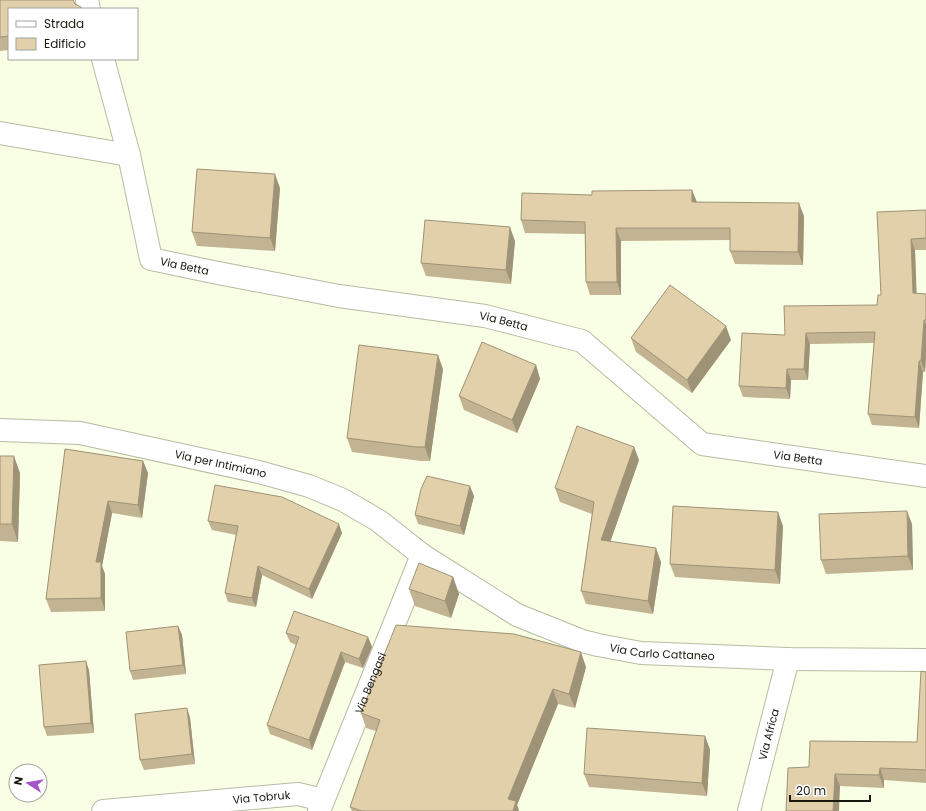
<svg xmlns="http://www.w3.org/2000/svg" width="926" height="811" viewBox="0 0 926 811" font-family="Poppins,sans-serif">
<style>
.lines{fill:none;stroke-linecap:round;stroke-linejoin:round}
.street-casing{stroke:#b6bca3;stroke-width:24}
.secondary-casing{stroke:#b6bca3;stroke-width:24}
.street{stroke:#fff;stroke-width:22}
.secondary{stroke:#fff;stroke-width:22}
.wall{fill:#c2b392}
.shaded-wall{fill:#9e9277}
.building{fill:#e2d0aa;stroke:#9e9277}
.labels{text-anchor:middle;stroke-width:3;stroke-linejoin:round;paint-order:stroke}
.street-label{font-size:11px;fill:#171910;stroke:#fff}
</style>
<rect width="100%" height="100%" fill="#f8ffe4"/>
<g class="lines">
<defs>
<g id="street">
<path d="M87,0l2,9"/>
<path id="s1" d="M103,59l26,96 22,104 62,13 126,24 146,20 97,25 120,103 224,32"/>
<path d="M0,133l129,22"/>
<path id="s2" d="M103,811l195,-17 25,6"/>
<path id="s3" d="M319,811l103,-256"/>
<path id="s4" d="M749,811l39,-152"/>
</g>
<g id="secondary">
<path id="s5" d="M0,430l80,3 179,39 50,14 34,14 36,21 43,34 95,60 65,26 16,4 43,8 147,6 138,1"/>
</g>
</defs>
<use href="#street" class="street-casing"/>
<use href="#secondary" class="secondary-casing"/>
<use href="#street" class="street"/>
<use href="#secondary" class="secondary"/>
</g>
<path class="wall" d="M0,0l75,2v2l6,3 1,2h-73v41l-9,1z
M280,188l-5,63 -78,-5 -5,-14z
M692,190l5,12 107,14 -1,49 -68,-1 -5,-13v-11l-109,1v54h-31l-4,-13 -1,-48 -60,-1 -4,-13 71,-25z
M926,210v40h-11l1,43 10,1v63l-1,15h-2l-4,56 -47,-3 -4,-11 6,-71 -64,1 -2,36h-17l-1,19 -47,-2 -4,-11 46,-51 92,-30 4,-10z
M515,241l-4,43 -85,-8 -5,-13z
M631,338l100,2 -39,53 -56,-41z
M536,365l4,14 -23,54 -53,-23 -5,-14z
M443,369l-13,92h-9l-69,-9 -5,-14z
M634,447l5,13 -29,82 51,20 -8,52 -67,-10 -5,-13 11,-77 -32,-12 -5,-14z
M65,449l78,12 5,12 -6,45 -30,-5 -10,53 3,8v37l-54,1 -5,-13z
M0,456l20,17 -2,69 -18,-1z
M474,496l-10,39 -46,-11 -3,-9z
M208,521l134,12 -30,66 -50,-24 -6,32 -28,-5 -3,-9 11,-58 -24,-5z
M912,524l1,46 -87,4 -5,-14z
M783,526l-3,58 -105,-7 -5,-13z
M453,577l6,17 -8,24 -36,-12 -6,-17z
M178,626l4,9 4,39 -53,6 -3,-9z
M286,633l82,4 4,10 -9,21 -18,-6 -33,88 -42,-16 -3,-9 29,-80 -6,-3z
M586,667l-11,41 -17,-4 -41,101 2,6h-167l-2,-4 26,-76 -10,-3 -5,-15z
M89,670l5,63 -47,3 -3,-9z
M926,672v111l-42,-3v8l-44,-2 -31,-19 108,-25z
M187,708l3,10 5,46 -51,6 -4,-10z
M705,736l5,14 -3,46 -118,-9 -5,-13z"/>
<path class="shaded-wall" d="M275,174l5,14 -5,63 -5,-13z
M692,190l5,13 -5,-1z
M799,203l5,13 -1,49 -5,-13z
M510,227l5,14 -4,43 -5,-14z
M616,228l5,13v54l-4,-13z
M911,239l4,11 2,53 -4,-10z
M924,320l2,5v32l-1,15 -4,-11z
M726,326l5,14 -39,53 -5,-13z
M806,333l4,11 -2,36 -4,-11z
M438,355l5,14 -13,92 -5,-14z
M919,361l4,11 -4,56 -4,-11z
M536,365l4,14 -23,54 -5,-13z
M787,369l4,11 -1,19 -4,-11z
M634,447l5,13 -33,94 -5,-14z
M14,456l6,17 -2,69 -6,-18z
M143,461l5,12 -6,45 -4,-13z
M470,486l4,10 -10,39 -4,-9z
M108,501l4,12 -10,53 3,8v37l-4,-13 -5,-36z
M907,511l5,13 1,46 -5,-14z
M778,512l5,14 -3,58 -5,-14z
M339,524l3,9 -30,66 -3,-10z
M656,548l5,14 -8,52 -5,-13z
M258,566l4,9 -6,32 -4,-9z
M453,577l6,17 -8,24 -6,-17z
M178,626l4,9 4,39 -3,-9z
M368,637l4,10 -9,21 -4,-9z
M341,652l4,10 -33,88 -3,-10z
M581,652l5,15 -11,41 -6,-14z
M86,661l3,9 5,63 -3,-10z
M553,689l5,15 -41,101 2,6h-6l-5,-12z
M187,708l3,10 5,46 -3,-10z
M705,736l5,14 -3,46 -5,-13z
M880,768l4,12v8l-5,-13z
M835,774l5,12 -1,25h-6z"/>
<path class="building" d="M0,0h73l2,4 6,3v2h-72v27l-9,1z
M197,169l78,5 -5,64 -78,-6z
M692,190v12l107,1 -1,49 -68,-1v-23h-114l1,54h-31l-1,-60 -64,-2 1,-27 70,2v-4z
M926,210v28l-15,1 2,54 13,1v26h-2l-3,41h-2l-4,56 -47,-3 7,-82 -69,1 -2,36h-17l-1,19 -47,-2 3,-53 43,2 -1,-29 93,-1 1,-10h3l-4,-83z
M425,220l85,7 -4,43 -85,-7z
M670,285l56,41 -39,54 -56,-42z
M482,342l54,23 -24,55 -53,-24z
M359,345l79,10 -13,92h-9l-69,-9z
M577,426l57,21 -33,93 55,8 -8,53 -67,-10 13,-89 -39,-14z
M65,449l78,12 -5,44 -30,-4 -12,61h5v36l-55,1z
M0,456h14l-2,68h-12z
M427,476l43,10 -10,40 -45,-11 6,-26z
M215,485l67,12 57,27 -30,65 -51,-23 -6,32 -27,-5 13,-67 -30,-5z
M673,506l105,6 -3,58 -105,-6z
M907,511l1,45 -87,4 -2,-46z
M419,563l34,14 -8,24 -36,-12z
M294,611l74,26 -9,22 -18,-7 -32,88 -42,-15 32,-88 -13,-4z
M396,625l118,9 67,18 -12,42 -16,-5 -45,110 8,2 -3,10h-151l-12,-4 30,-87 -19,-7z
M178,626l5,39 -53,6 -4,-39z
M86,661l5,62 -47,4 -5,-62z
M921,671l5,1v98l-46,-2 -1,7 -44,-1 -2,37h-47l2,-43 21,-1 1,-26 107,1z
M187,708l5,46 -52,6 -5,-46z
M587,728l118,8 -3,47 -118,-9z"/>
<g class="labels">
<g class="street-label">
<text dy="4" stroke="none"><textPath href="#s1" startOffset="240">Via Betta</textPath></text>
<text dy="4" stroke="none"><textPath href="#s1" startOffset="564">Via Betta</textPath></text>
<text dy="4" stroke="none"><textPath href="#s1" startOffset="900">Via Betta</textPath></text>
<text dy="4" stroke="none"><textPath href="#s5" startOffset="224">Via per Intimiano</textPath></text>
<text dy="4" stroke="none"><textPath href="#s5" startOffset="712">Via Carlo Cattaneo</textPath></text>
<text dy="4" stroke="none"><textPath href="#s3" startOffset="138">Via Bengasi</textPath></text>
<text dy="4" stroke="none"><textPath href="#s4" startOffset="79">Via Africa</textPath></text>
<text dy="4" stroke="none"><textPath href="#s2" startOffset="159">Via Tobruk</textPath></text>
</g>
</g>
<rect x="8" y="8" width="130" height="52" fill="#ffffff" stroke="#a2a39f"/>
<rect x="16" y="21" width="20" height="6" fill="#ffffff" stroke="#a2a39f"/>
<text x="44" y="28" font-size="12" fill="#171910">Strada</text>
<rect x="16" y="38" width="20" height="12" fill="#e2d0aa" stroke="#a2a39f"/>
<text x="44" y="48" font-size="12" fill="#171910">Edificio</text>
<g transform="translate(28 783) rotate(282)"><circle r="19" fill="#ffffff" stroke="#a2a39f"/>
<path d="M0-3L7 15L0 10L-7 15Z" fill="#a455c7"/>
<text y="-6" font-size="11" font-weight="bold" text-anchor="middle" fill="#171910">N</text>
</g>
<path d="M790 795v6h80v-6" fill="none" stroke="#171910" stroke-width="2"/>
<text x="796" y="795" font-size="12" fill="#171910" stroke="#ffffff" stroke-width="3" paint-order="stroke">20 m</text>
</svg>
